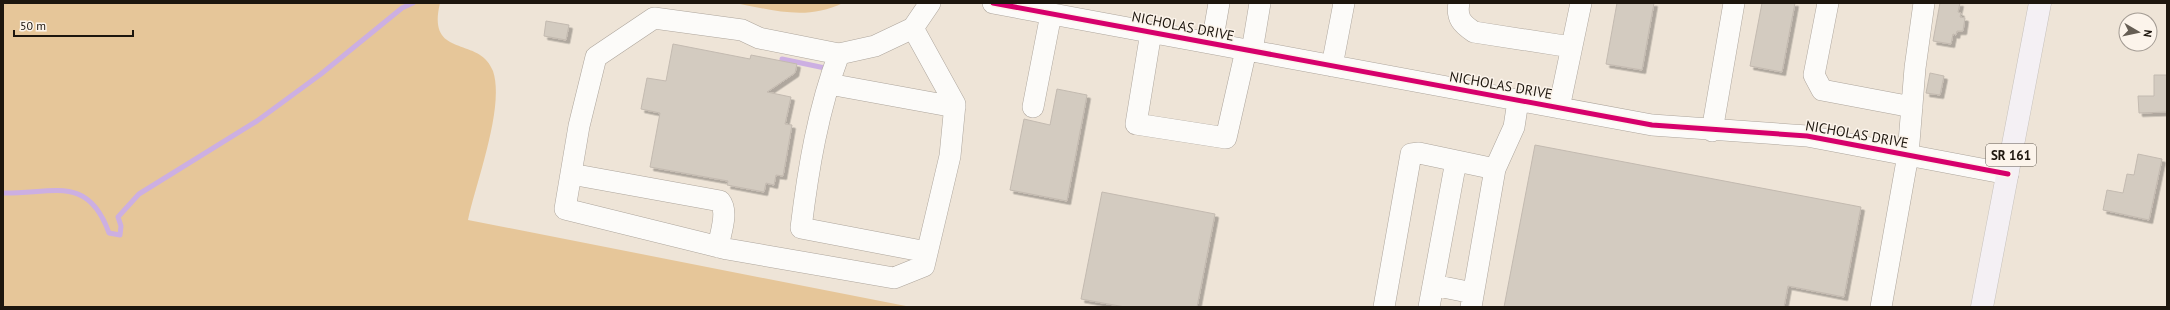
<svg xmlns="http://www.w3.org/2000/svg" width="2170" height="310" viewBox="0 0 2170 310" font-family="'PT Sans',sans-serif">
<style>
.green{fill:#e6c699}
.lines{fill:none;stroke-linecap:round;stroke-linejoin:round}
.stream{stroke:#ccafe2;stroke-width:5}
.building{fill:#d3cbc0;stroke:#c3bab0;filter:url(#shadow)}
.minor-casing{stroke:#ada59c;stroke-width:22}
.major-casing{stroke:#c7c2bc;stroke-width:23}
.minor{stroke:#fcfbf9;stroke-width:21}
.major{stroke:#f4f0f4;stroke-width:22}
.cycleway-casing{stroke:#fcf4eb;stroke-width:8}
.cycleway{stroke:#d6006c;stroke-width:5}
.labels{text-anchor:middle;stroke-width:3;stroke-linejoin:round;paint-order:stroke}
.shield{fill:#fcf4eb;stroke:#605950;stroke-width:1}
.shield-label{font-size:13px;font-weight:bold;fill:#1d160e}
.street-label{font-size:14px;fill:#1d160e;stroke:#fcf4eb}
</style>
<defs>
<filter id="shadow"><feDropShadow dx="3.5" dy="3.5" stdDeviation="0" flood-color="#0004"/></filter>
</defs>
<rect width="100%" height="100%" fill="#eee4d7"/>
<path class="green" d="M3,3h437c-14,57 40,32 53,68 12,36 -17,111 -25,149l443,87h-908z
M735,3h108c-37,18 -70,7 -108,0z"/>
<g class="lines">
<path class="stream" d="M782,59l43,9
M3,193c50,1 85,-19 106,40l11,2 1,-9 -3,-9 21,-23 118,-73 64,-47 81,-66 11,-5"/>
</g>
<path class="building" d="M1617,3h37l-12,67 -36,-6z
M1762,3h33l-13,69 -32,-6z
M1940,3h20l-2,9 3,1 -1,4 5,1 -2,13h-6l-1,4 -3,-1 -2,10 -18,-3z
M546,21l23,4 -3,15 -22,-4z
M673,44l77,15 1,-4 46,9 -2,9 -28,19 24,5 -6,27 7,1 -9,51 -7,-1 -2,10 -8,-2 -2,9 -37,-7 1,-4 -78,-14 10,-54 -19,-4 6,-31 19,3z
M1930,73l14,3 -4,19 -14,-2z
M2154,75h13v37l-28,1 -1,-17h16z
M1057,89l30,6 -20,106 -57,-11 14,-71 26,6z
M1535,145l326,62 -17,90 -56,-11 -4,21h-280z
M2138,154l24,5 -13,61 -46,-10 4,-20 16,3 4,-19 7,1z
M1102,192l113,22 -18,93h-72l-44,-8z"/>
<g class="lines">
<defs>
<path id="minor" d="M993,3l659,122 155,11 201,38
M1459,3c-3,15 3,21 15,29l97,15
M1828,3l-14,72 8,15 90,17
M913,28l42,76 -5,52 -26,110 -30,12 -167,-29 -162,-40 14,-83 17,-69 58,-39 88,12 17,8 80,16 36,-8 38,-18 17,-25
M1151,32l-15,92 90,14 20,-88
M1212,43l7,-40
M1252,51l8,-48
M839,54c-21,55 -31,116 -38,174l126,24
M1332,66l12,-63
M829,84l126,23
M1033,107l18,-93
M1559,108l22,-105
M1712,131l22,-128
M571,174l149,27c9,11 0,33 -2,46
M1433,285l40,8
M1384,307l27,-153 8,-1 76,16
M1429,307l27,-146
M1471,307l24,-138 19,-42 4,-26
M1881,307l27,-152 7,-87 9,-65"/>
<path id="major" d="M1982,307l58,-304"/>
</defs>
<use href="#minor" class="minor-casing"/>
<use href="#major" class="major-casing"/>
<use href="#minor" class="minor"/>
<use href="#major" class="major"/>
<defs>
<path id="cycleway" d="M993,3l659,122 155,11 201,38"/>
</defs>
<use href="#cycleway" class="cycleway-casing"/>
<use href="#cycleway" class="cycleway"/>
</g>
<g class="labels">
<rect class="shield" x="1986" y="144" width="50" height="22" rx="3"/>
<g class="shield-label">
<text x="2011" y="160">SR 161</text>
</g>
<g class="street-label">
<text transform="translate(1183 26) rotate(11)" y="5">NICHOLAS DRIVE</text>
<text transform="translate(1501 85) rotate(10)" y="5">NICHOLAS DRIVE</text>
<text transform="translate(1857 134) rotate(10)" y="5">NICHOLAS DRIVE</text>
</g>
</g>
<rect width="2170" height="310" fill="none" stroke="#1d160e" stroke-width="8"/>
<g transform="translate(2138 32) rotate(99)"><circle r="19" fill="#fcf4eb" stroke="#a39b93"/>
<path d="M0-3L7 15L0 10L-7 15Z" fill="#665e54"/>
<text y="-6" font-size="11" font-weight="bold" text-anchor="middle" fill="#1d160e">N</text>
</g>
<path d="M14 30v6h119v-6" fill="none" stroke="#1d160e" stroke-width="2"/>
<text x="20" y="30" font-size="12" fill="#1d160e" stroke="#fcf4eb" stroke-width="3" paint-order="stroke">50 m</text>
</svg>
